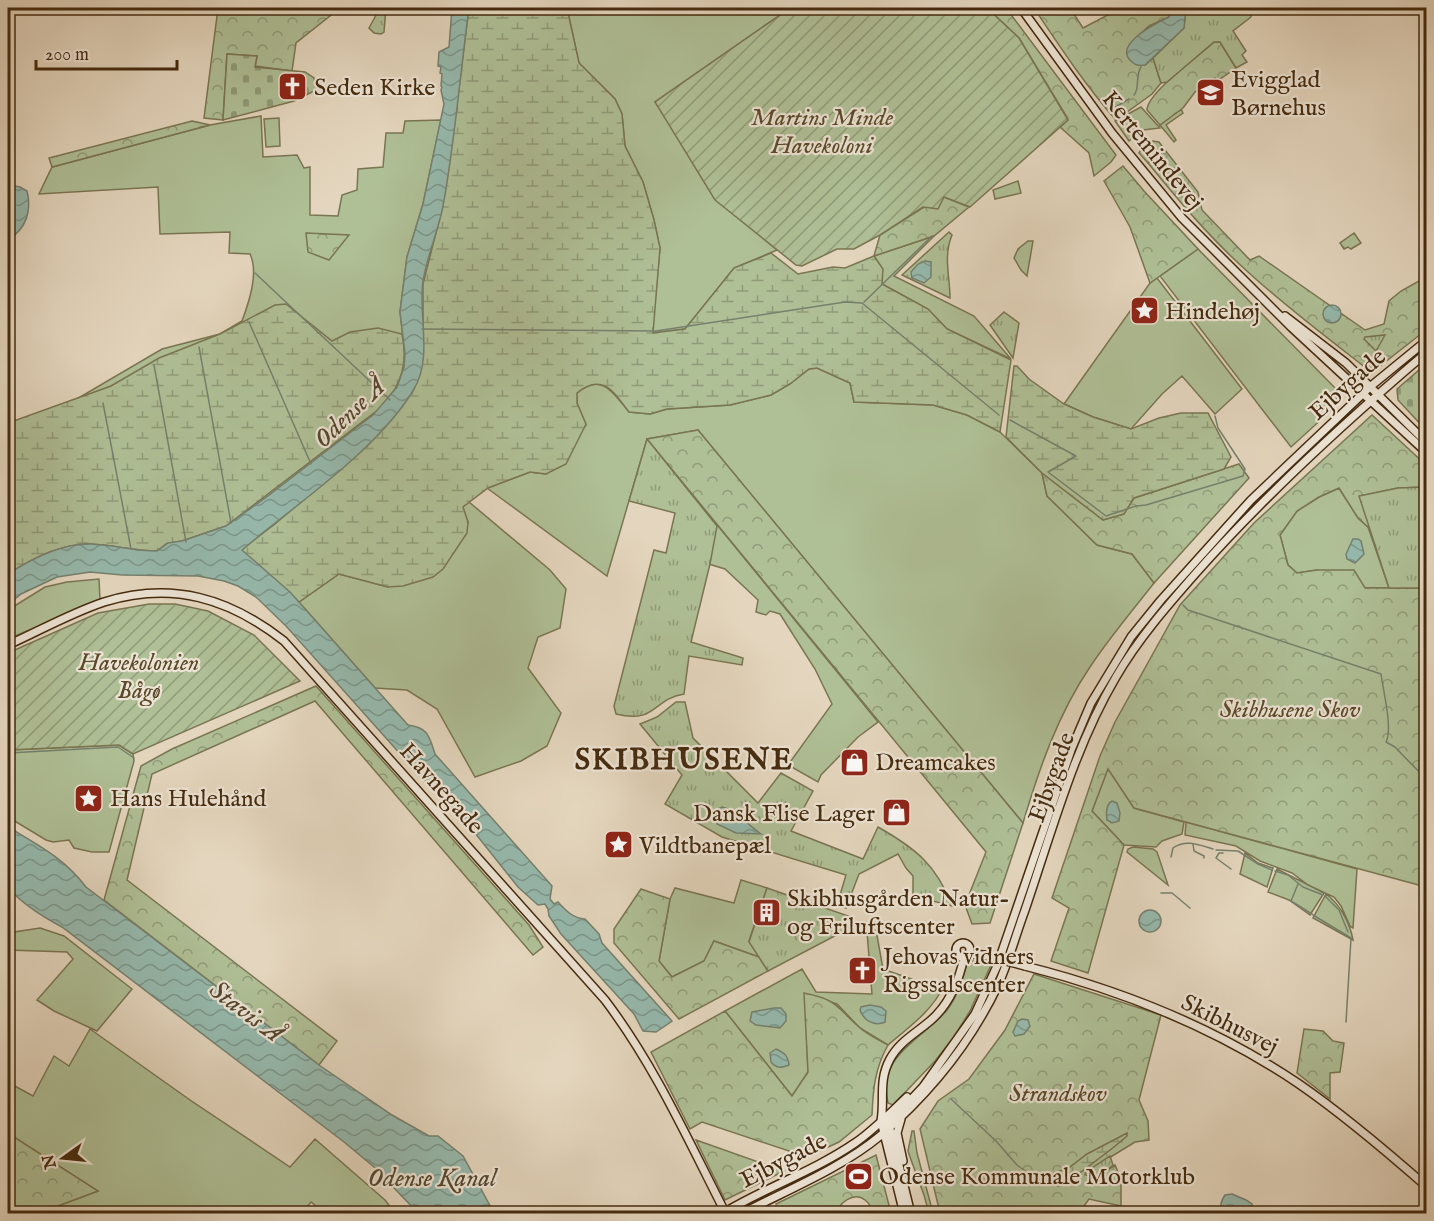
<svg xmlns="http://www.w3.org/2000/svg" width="1434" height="1221" viewBox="0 0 1434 1221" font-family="'IM FELL English',serif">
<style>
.grass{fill:#afbf96;stroke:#7a7552;stroke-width:1.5}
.forest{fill:url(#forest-crowns);stroke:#7a7552;stroke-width:1.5}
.wetland{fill:url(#wetland-marsh);stroke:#7a7552;stroke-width:1.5}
.cemetery{fill:url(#cemetery-stones);stroke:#7a7552;stroke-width:1.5}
.park{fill:url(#park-tufts);stroke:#7a7552;stroke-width:1.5}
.garden{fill:url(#garden-furrows);stroke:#7a7552;stroke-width:1.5}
.water{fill:url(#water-waves);stroke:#76806e;stroke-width:1.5}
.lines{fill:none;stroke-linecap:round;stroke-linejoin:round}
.stream{stroke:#76806e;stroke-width:1.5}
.secondary-casing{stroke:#452b0f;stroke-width:10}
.secondary{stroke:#ede4d5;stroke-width:7}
.secondary-bridge-casing{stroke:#452b0f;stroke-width:10;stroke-linecap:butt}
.secondary-bridge{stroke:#ede4d5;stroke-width:7}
.labels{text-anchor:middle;stroke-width:4.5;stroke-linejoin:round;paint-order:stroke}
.poi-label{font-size:24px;fill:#452b0f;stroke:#ede4d5;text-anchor:start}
.park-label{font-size:24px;font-style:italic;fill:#5a492a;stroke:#ede4d5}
.street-label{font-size:24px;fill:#452b0f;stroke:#ede4d5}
.water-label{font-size:26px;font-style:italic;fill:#55472f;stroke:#ede4d5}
.district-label{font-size:30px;font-weight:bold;letter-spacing:1.5px;fill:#452b0f;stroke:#ede4d5}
</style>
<defs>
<pattern id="forest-crowns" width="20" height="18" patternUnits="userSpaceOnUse" patternTransform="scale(1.5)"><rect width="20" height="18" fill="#afbf96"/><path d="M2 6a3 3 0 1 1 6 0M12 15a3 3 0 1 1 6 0" fill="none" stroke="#909b79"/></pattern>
<pattern id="wetland-marsh" width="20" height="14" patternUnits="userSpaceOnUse" patternTransform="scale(1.5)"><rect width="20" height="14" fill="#afbf96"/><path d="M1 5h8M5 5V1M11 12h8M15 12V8" fill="none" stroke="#909b79"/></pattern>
<pattern id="cemetery-stones" width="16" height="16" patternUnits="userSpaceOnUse" patternTransform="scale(1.5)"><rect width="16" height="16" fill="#afbf96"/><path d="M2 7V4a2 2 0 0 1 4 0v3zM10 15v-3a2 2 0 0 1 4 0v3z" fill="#909b79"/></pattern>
<pattern id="park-tufts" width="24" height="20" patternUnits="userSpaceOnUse" patternTransform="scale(1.5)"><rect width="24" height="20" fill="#afbf96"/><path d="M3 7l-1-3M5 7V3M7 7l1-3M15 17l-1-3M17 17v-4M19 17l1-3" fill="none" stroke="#909b79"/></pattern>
<pattern id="garden-furrows" width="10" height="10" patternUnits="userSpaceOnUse" patternTransform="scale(1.5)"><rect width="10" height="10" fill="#afbf96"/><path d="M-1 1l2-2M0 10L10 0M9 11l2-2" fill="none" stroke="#909b79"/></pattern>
<pattern id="water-waves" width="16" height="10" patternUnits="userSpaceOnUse" patternTransform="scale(1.5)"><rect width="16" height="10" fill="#96b9ad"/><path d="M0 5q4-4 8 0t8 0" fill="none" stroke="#7c978b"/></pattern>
</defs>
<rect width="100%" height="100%" fill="#e4d6be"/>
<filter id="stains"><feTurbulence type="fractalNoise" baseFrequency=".00333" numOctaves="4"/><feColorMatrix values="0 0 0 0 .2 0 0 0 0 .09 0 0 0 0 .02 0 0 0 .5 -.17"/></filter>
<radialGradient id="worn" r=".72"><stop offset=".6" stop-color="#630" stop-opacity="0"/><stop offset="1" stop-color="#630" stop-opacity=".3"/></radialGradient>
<path class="grass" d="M567,8h208l5,7 -125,87 109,137 13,11 -43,18 -49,61 -33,4 8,-85 -6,-28 -11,-38 -18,-36 -3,-32 -7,-15 -36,-36z
M1141,107l19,21 -17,2 -14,11 -14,-20z
M1181,109l2,4 -17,12 10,15 -2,2 -14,-17z
M261,116l2,41 34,-2 7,13 6,-1v48l28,1 4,-21 15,-5 1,-21 25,-2 3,-34h17l2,-12 36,-1 -18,84 -16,53 -7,55 4,34 -31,69 -105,81 -42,30 -209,42 -9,6 55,-167 99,-58 58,-15 22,-13c7,-19 17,-48 8,-67l-21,-1 1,-21 -70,2 -2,-47 -119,7 13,-27 158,-42z
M279,118l1,28 -14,1 -2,-28z
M1152,141l7,1 6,8 -17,13 -9,-10 3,-5z
M1018,181l3,12 -26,6 -2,-9z
M934,236l-40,40 80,40 37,43 -64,-30 -19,-20 -46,-25v-15l-8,-13z
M1198,249l140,142 -2,15 -45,41 -131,-171z
M1157,278l85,111 -27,25 -33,-38 -20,18 -31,35 -38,-12 -29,-13 86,-121z
M817,368l33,15 4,19 79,3 34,10 33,17 42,41 5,23 50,49 35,9 22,29c-21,27 -45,55 -64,84 -32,47 -51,102 -67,156l-325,-393 -51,9 -40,137 -120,-88 43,-16 16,2 40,-49 -9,-22v-10c25,-21 36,0 52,19l21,2 17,-5 63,-4 41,-10 19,-11 19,-15z
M659,472h15l204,250 -20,15 -37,38 -3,7 -30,-17 44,-61 -17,-35 -35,-55 -10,-3 -4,4 -10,-3 2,-12 -33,-31 -43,-13 8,-17z
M1339,488l19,30 10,9 21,61h-24l-48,-18 -20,3 -9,-8 -8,-30 17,-24 22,-14z
M469,502l81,68 16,19 -6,39 -22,9 -10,31 33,45 -14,33 -26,15 -46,16 -38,-68 -30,-19 -32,-2 -76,-86 40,-28 49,13 80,-65 -6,-15z
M99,579l1,21 -92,39v-29l37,-23 22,-5z
M119,745l14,9 1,7 -25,91h-17l-18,-4 -5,-8 -16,2 -7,-2 -38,-23v-67z
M1108,768l26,40 50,14 -2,12 -20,7 -6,6 -32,-2 -32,-34z
M1186,822l171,47 -4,59 -3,-2 -9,-20 -7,-9 -26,-12 -16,-12 -32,-12 -24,-15 -51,-11z
M1133,847l20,2 4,3 11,33 -41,-33 1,-3z
M1245,853l13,10 15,5 -6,19 -27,-13z
M1277,869l47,24 -14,22 -21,-15 -21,-8z
M741,880l26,8 -18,53 10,16 -45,-16 -10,20 -32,16 -13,-16 11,-62 5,-11 59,15z
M1326,894c14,10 24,29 27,46l-40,-22z
M40,928l24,8 68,53 -35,42 -43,-20 -17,-11 36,-41 -6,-7 -59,-2v-17z
M876,930l7,39 51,18 10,-1c-13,26 -35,41 -56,59l-28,-17 -23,-24 -32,-10 3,78 -16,24 -67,-85 77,-42 14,23 56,2 -5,-62z
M973,961l18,4 -21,46 -16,26 -19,24 -42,44 -5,-2c-12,-48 34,-63 59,-93 10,-13 16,-32 20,-47z
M90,1029l100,71 100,67 25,-28 70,61 10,13h-70l-14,-11 -10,12 -262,-1 59,-22 -90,-57v-43l5,-6 20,11 21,-40 15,10z"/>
<path class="forest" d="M218,8h122l-44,35 -4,28 -37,-5 2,-10 -30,-2 -4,66 -19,-2z
M987,8h19l110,147 -5,7 -17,14 -5,-23 -29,-26 8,-8 -49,-81z
M1034,8h36l13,20 38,-20h49l-1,9 -20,9 -17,16 13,23 8,-7 8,25 -9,11 -36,26c-31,-35 -56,-73 -82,-112z
M1214,42h6l16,26 -19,13 -2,-3 -20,14 -12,16 -23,17 -13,-15c0,-17 53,-55 67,-68z
M192,121l18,4 -158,42 -3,-9z
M1165,150l33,42 4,18 48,50 9,-4 106,74 19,-6 5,-23 12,-10 25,-14v53l-46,36 -14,2c-40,-31 -81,-62 -118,-96 -37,-33 -69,-71 -100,-109z
M1123,166l21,25 54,58 -48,34 -20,-56 -26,-46z
M944,197l25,10 -35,29 -60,20 6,-21 44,-28z
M306,233l43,2 -20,25 -21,-8z
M1372,415l54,50v22l-28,1 -38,8 10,27 -2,4 -10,-9 -19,-30 -20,9 -22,14 -17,24 8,30 9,8 20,-3h37l11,18h61v299l-292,-79 -26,-39 -16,42 32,34 -36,128 -37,-12 18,-53 -17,-10 48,-142 15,-34 65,-117 74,-82z
M698,430l325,393 -33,100 -18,1 -7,-19 21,-53 -339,-413z
M1239,464l10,14 -95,105 -22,-29 -35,-9 -50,-49 -5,-23 61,47 20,-6 11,-16z
M316,686l213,239 14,22 -10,8 -218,-254 -163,73 -25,106 210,161 -18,24 -215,-165 37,-134 31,-17z
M641,889l29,10 -11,62 13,16 32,-16 10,-20 45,16 9,14 -89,48 -65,-76v-14z
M1034,974l127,41 -22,85 9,21 1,19 -14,2 -49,30 13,5 16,-12 6,15v26l-32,-7 -10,14h-139l-20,-84 18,-28 31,-22 36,-49z
M804,993c35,7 32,14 56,35 8,7 19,12 28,17 -13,23 -15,44 -16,70l-33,27 -32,15 -105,-35 -12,7 -39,-77 74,-41 67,85 16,-24z
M1304,1029l19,2 10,10 11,2 -4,29 -10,1v26l-33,-26z
M912,1131h2l3,22 16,60h-4l-5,-18 -14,-38 -2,-6z
M8,1134l3,1 87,56 -59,22h-31z
M696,1140l88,31 -59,29z
M876,1155l15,58h-18c-1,-4 -4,-10 -8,-13 -11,-9 -26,3 -28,13h-60l-1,-9z"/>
<path class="wetland" d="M469,8h98l12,55 36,36 7,15 3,32 18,36 11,38 6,28 -7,85 32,-4 49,-61 37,-15 27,21 35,-7 12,1 29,-12 9,13 -1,15 46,25 19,20 64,31 -11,72 -33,-17 -34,-10 -79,-3 -4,-19 -33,-15 -8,1 -19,15 -19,11 -41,10 -63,4 -17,5 -21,-2c-15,-20 -27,-40 -52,-19v10l9,21 -20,40 -20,10 -16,-2 -42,16 -25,19 5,15 -1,11 -24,36 -10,8 -30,9 -15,1 -49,-13 -40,28 -58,-52 34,-26 85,-73 23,-22 40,-70v-75l19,-75 7,-42z
M286,304l46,37 18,-9 28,-4 24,6c6,28 0,50 -19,72l-157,120 -44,15 -16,3 -9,7c-22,0 -44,-6 -66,-7 -28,-1 -60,15 -83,30v-151l103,-37 48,-28 61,-24 55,-29z
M1014,366h3l12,13 35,25 29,13 38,12 28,-11 22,-5h27l23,44 -7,12 -90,29 -10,16 -21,6 -61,-47 -36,-36z
M1127,1133v3c-20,18 -42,32 -63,49l-6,1 -7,-5 -1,-6 20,-8 17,-13z"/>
<path class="cemetery" d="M227,54l30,2 -2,11 50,5 9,6 2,12 -22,11 -71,19z
M1426,364v66l-28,-30 -1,-11z"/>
<path class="park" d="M380,8h6l-2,24 -3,2 -7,-1 -5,-5z
M1186,8h68l-3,2v7l-18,14 13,20 -4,4 5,7 -11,6 -16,-26h-6l-47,40 -6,1 -8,-25 31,-30z
M949,232l3,3c-9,22 -2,41 -2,63l-48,-23z
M1354,233l7,10 -10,6 -3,-2 -4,2 -4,-6z
M1028,241h5l-6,35 -6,-6 -7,-12 4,-9z
M1004,312l15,11 -6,35 -23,-33z
M1385,335l-9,16 -12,-12 1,-2z
M647,439l70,87 -7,38 -19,78 52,16 -1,7 -53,-9 -5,38c-32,5 -27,30 -68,20l-2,-8 40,-156 12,3 9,-40 -46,-12z
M1426,487v101h-37l-30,-92 39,-8z
M676,702h9l8,36 65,65 23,-30 32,18 -22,40 72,28 15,-32c37,21 59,38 74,79l-39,-10v-20l-7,-8 -8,-14 -39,20 -13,34 -9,-3 9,-30 -124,-38 -57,-33 17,-29 -42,-51 17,-7z
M767,888l84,29 -1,11 -82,43 -19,-29z
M1110,1156l3,9 -14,12 -14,-2 1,-3z"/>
<path class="garden" d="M775,8h212l32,30 49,82 -98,87 -26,-10 -6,12 -15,-2 -43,28 -26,14h-17l-35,17 -6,-1 -81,-65 -60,-98 125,-87z
M149,604h26l33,7 46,24 46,46 -167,73 -14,-9 -111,5v-97l90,-40z"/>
<path class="water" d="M452,8h17c-9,66 -14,133 -26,198 -5,26 -16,50 -20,75 -5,35 10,76 -9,108 -36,61 -118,115 -172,161l48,42 118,133c21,3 21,11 27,29l117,132 -2,13 4,5 4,-2c8,9 15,16 27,17l14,15 3,9 70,78 -16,11 -13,-1 -9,-17 -73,-80 -12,-18 -1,-7 -3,-5 -7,1 -20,-18 -47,-59 -69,-72 -116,-130 -30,-29 -18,-11 -14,-5 -26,-5 -76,-1 -32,-3 -33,5 -36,17 -13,11v-31c23,-15 55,-31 83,-30 22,1 44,7 66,7l11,-8 14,-2 44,-15 42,-30 105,-81 24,-28 7,-20 1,-14 -5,-41 7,-55 16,-53 21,-100 -3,-14 1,-3 -1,-1 1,-12 -2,-1 1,-6 -3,-1 1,-14 10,-5z
M1170,8h16l-2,20 -39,37c-5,1 -9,1 -13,-3 -21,-17 26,-40 37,-45z
M10,185l10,2 7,4c5,20 -1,38 -19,49v-54z
M925,261l6,1v15l-7,6 -12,-5 -1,-6 7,-8z
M1323 314a9 9 0 1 1 18 0a9 9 0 1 1-18 0Z
M1353,539h5l3,2 3,13 -9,9 -8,-4 -1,-5z
M1112,801l5,2 3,10 -1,8 -7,2 -5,-3c-1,-7 -1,-16 5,-19z
M722,807c14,3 27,19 39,27l-25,-1 -19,-9 -3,-8 4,-7z
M8,827c30,18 56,31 78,60l233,178 73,50 37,21h9l25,20 31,57h-76l-44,-46 -30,-25 -282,-215c-21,-11 -38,-22 -54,-39z
M1139 921a11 11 0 1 1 22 0a11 11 0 1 1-22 0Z
M870,1005l11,2 5,4 -1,11c-10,5 -22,-2 -25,-12l1,-3z
M774,1008h7l5,6v7l-6,7 -24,-3 -6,-4 2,-9z
M1022,1019l6,1 2,6 -6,8 -9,2 -2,-4 5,-11z
M776,1049c9,4 12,7 13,16 -8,3 -12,4 -18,-3l-1,-9z
M1232,1194l14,6 6,4 1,9h-30c-3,-7 -3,-10 2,-18z"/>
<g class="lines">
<path class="stream" d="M1134,95c6,-6 1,-19 7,-28
M1114,108l15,-9
M255,273l135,127
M864,302l68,-66
M249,322l62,142
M422,329l234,2 189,-29 17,1 137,112
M199,347l32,176
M154,365l32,177
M103,403l28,146
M1010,420l66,36 -28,16 58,44 30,-10 10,-1 97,-29 2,-7 -27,-41 -3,-12
M1183,605l5,5 193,64c2,16 12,55 5,68l9,5 31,32
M8,753l110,-6 16,11
M1193,844l1,7 10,5v2
M1216,850l22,1 20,13 14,6
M1223,853h-4l-3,5 15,11
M1171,857l2,-9c13,-9 26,-3 40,1
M1275,871l13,4 15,12 20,8
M1298,884l-7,17 21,13
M1161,893h11l18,15
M1325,896l14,14 9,22
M1313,915l38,23 -5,84
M951,1099l45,42 21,24 18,13
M1040,1179l9,-1"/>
<defs>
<path id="secondary" d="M1021,8l91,125 70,85 109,109 135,125
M1285,316l61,47 80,79
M8,645c31,-14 63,-32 96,-43 68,-21 125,-4 180,39l321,359c50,66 83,140 121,214
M956 950a7 7 0 1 1 14 0a7 7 0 1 1-14 0Z
M968,954l16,1
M1025,966c96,24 191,62 274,118 45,31 86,66 127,102
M901,1119l-4,14 6,28
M889,1125l22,89
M886,1126l37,-39 52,-73 22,-48 74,-216 20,-47 40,-66 30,-37 90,-100 120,-114 55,-45
M725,1212c42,-25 89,-41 130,-69 19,-13 35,-30 52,-46
M741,1214c46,-24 99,-45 139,-78 50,-43 90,-92 118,-151 11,-24 18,-51 27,-75 27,-79 49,-162 91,-233 22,-38 51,-71 80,-104 70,-79 150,-152 230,-220
M904,1214l-23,-93c4,-22 -3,-40 9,-62 9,-17 26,-26 40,-38 19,-16 29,-40 34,-64"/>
</defs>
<use href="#secondary" class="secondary-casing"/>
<use href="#secondary" class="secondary"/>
<defs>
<path id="secondary-bridge" d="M984,955l41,11"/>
</defs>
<use href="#secondary-bridge" class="secondary-bridge-casing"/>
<use href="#secondary-bridge" class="secondary-bridge"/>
</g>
<defs>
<symbol id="church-square" viewBox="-11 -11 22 22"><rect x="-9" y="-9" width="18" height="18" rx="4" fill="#8f2418" stroke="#ede4d5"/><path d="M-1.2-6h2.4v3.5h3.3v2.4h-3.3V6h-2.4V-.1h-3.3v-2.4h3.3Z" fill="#fff"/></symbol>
<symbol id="school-square" viewBox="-11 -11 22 22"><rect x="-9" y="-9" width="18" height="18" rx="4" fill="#8f2418" stroke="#ede4d5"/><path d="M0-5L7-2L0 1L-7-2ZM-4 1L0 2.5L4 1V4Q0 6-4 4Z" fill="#fff"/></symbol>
<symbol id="sight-square" viewBox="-11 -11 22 22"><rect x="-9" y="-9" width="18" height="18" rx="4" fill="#8f2418" stroke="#ede4d5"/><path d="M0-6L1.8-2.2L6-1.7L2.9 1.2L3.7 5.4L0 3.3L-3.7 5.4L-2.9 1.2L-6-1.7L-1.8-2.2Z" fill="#fff"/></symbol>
<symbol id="shop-square" viewBox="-11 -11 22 22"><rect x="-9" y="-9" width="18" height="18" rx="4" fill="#8f2418" stroke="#ede4d5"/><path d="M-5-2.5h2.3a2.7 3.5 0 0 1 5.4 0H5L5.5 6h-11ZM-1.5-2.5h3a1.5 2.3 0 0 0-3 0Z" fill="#fff"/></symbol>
<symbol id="building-square" viewBox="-11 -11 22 22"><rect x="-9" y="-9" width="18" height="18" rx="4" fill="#8f2418" stroke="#ede4d5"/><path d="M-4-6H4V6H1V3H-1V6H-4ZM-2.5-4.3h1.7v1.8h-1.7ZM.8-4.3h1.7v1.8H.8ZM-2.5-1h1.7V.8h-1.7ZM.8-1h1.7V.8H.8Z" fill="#fff"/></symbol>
<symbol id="stadium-square" viewBox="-11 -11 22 22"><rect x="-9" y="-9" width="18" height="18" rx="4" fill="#8f2418" stroke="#ede4d5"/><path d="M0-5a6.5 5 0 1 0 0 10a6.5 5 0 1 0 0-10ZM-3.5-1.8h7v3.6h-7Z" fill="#fff"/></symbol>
</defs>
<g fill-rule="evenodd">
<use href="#church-square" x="276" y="70" width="33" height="33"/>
<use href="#school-square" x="1194" y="76" width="33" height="33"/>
<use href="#sight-square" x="1128" y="294" width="33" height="33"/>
<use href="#shop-square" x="838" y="746" width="33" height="33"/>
<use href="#sight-square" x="72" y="782" width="33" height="33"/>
<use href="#shop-square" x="880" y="796" width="33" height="33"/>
<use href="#sight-square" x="602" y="828" width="33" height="33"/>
<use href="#building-square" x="750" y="896" width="33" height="33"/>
<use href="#church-square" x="846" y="954" width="33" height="33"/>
<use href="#stadium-square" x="842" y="1160" width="33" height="33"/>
</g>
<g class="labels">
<g class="poi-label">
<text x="1231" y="87">Evigglad<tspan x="1231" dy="28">Børnehus</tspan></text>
<text x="314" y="95">Seden Kirke</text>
<text x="1165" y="319">Hindehøj</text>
<text x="875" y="770">Dreamcakes</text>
<text x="110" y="806">Hans Hulehånd</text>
<text x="875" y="821" text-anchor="end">Dansk Flise Lager</text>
<text x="639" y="853">Vildtbanepæl</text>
<text x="787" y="906">Skibhusgården Natur-<tspan x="787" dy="28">og Friluftscenter</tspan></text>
<text x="883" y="964">Jehovas vidners<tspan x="883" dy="28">Rigssalscenter</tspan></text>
<text x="879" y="1184">Odense Kommunale Motorklub</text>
</g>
<g class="park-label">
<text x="822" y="125">Martins Minde<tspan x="822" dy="28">Havekoloni</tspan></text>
<text x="139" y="670">Havekolonien<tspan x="139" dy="28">Bågø</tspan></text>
<text x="1290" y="717">Skibhusene Skov</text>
<text x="1058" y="1101">Strandskov</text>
</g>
<g class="street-label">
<text transform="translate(1153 150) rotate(51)" y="8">Kertemindevej</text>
<text transform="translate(1347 384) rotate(-42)" y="8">Ejbygade</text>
<text transform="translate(1051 777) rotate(-70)" y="8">Ejbygade</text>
<text transform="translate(442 788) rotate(48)" y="8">Havnegade</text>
<text transform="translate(1230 1024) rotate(27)" y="8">Skibhusvej</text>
<text transform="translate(783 1160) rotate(-27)" y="8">Ejbygade</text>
</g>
<g class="water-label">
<text transform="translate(349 412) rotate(-44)" y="9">Odense Å</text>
<text transform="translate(247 1011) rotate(37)" y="9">Stavis Å</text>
<text x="432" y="1186">Odense Kanal</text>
</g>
<g class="district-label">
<text x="684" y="769">SKIBHUSENE</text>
</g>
</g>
<rect width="1434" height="1221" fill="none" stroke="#e4d6be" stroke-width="30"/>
<rect x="9" y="9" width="1416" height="1203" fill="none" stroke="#452b0f" stroke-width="3"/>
<rect x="15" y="15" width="1404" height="1191" fill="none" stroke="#452b0f" stroke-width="1.5"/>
<g transform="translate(63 1158) rotate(255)" stroke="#ede4d5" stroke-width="4.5" paint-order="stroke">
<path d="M0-4.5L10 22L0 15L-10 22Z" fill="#452b0f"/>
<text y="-9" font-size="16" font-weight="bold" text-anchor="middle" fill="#452b0f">N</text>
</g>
<path d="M36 60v9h141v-9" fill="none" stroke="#452b0f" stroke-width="3"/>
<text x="45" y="60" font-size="18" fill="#452b0f" stroke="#ede4d5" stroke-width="4.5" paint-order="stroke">200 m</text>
<rect width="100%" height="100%" filter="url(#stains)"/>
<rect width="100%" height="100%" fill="url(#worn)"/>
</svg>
